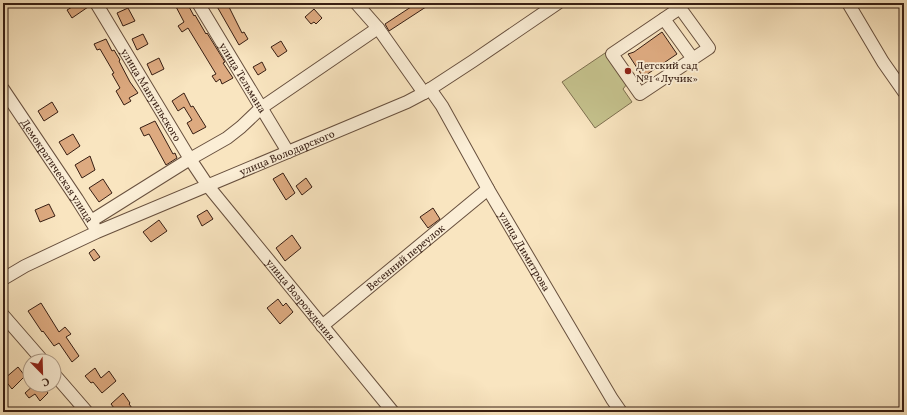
<svg xmlns="http://www.w3.org/2000/svg" width="907" height="415" viewBox="0 0 907 415" font-family="Vollkorn,serif">
<style>
.green{fill:#c5c28d;stroke:#7e7050}
.building{fill:#ddaa80;stroke:#371e13}
.lines{fill:none;stroke-linecap:round;stroke-linejoin:round}
.minor-casing{stroke:#68503e;stroke-width:14}
.minor{stroke:#fbeed6;stroke-width:12}
.poi-dot{fill:#8f2418;stroke:#fbeed6;stroke-width:1.5}
.labels{text-anchor:middle;stroke-width:3.5;stroke-linejoin:round;paint-order:stroke}
.poi-label{font-size:11px;fill:#371e13;stroke:#fbeed6;text-anchor:start}
.street-label{font-size:11px;fill:#371e13;stroke:#fbeed6}
</style>
<rect width="100%" height="100%" fill="#f9e5c0"/>
<filter id="stains"><feTurbulence type="fractalNoise" baseFrequency=".005" numOctaves="4"/><feColorMatrix values="0 0 0 0 .2 0 0 0 0 .09 0 0 0 0 .02 0 0 0 .5 -.17"/></filter>
<radialGradient id="worn" r=".72"><stop offset=".6" stop-color="#630" stop-opacity="0"/><stop offset="1" stop-color="#630" stop-opacity=".3"/></radialGradient>
<path class="green" d="M608,51l19,33 -4,5 9,13 -37,26 -33,-46z"/>
<path class="building" d="M79,3h6l3,4 -16,11 -5,-8z
M174,3h13l7,13 1,-1 11,19 1,-1 18,29 -2,1 10,15 -11,6 -2,-5 -4,3 -4,-6 4,-2 -28,-46 -6,4 -4,-6 6,-4z
M215,3h22l-8,4 13,26 2,-1 4,7 -9,6z
M417,3h15l-43,28 -4,-7z
M128,8l7,13 -12,5 -6,-13z
M314,9l8,9 -6,6 -2,-2 -3,2 -6,-7z
M662,32l15,22 -34,23 -15,-23 6,-2z
M143,34l5,10 -11,6 -5,-11z
M106,39l6,12 2,-1 6,10 -1,1 11,21 8,11 -9,5 2,3 -7,4 -8,-14 4,-3 -8,-14 2,-1 -14,-24 -3,1 -3,-6z
M281,41l6,10 -9,6 -7,-10z
M159,58l5,11 -12,6 -5,-11z
M262,62l4,8 -8,5 -5,-8z
M184,93l7,14 2,-1 13,21 -13,7 -6,-11 5,-3 -8,-13 -6,4 -6,-10z
M52,102l6,10 -14,9 -6,-10z
M155,121l18,33 2,-1 2,5 -11,7 -17,-31 -5,2 -4,-8z
M73,134l7,12 -13,9 -8,-13z
M90,156l5,14 -13,8 -7,-13z
M283,173l12,20 -9,7 -13,-21z
M306,178l6,9 -10,8 -6,-9z
M103,179l9,14 -13,9 -10,-14z
M49,204l6,12 -15,6 -5,-12z
M433,208l7,11 -12,9 -8,-11z
M207,210l6,9 -11,7 -5,-10z
M159,220l8,11 -16,11 -8,-10z
M292,235l9,13 -16,13 -9,-13z
M94,249l6,8 -6,4 -5,-8z
M278,299l5,7 3,-3 7,9 -13,12 -13,-16z
M41,303l18,29 6,-5 6,7 -5,3 13,19 -7,6 -13,-19 -5,3 -11,-15 -1,1 -14,-21z
M18,367l7,9 -13,13 -8,-10z
M95,368l6,10 8,-7 7,10 -14,12 -9,-11 -2,1 -6,-7z
M34,385h8l6,8 -8,8 -5,-7 -6,4 -4,-5z
M123,393l7,10 -1,1 6,8h-18l-6,-8z"/>
<g class="lines">
<defs>
<g id="minor">
<path id="s1" d="M96,3l94,156 18,27 185,226"/>
<path id="s2" d="M198,3l90,149"/>
<path d="M356,3l22,25 46,65"/>
<path d="M676,3l4,5 29,40 -69,46 -28,-40 68,-46"/>
<path d="M848,3l35,59 21,30"/>
<path d="M664,19l29,40"/>
<path id="s3" d="M3,89l74,110 17,27"/>
<path id="s4" d="M430,89l12,17 46,83 124,210 9,13"/>
<path d="M91,221l99,-62 37,-21 14,-11 20,-19 117,-80"/>
<path id="s5" d="M3,279l22,-13 72,-34 310,-130 17,-9 49,-32 85,-58"/>
<path d="M3,315l40,46"/>
<path id="s6" d="M322,326l166,-137"/>
<path d="M54,374l33,38"/>
</g>
</defs>
<use href="#minor" class="minor-casing"/>
<use href="#minor" class="minor"/>
</g>
<circle class="poi-dot" cx="628" cy="71" r="4"/>
<g class="labels">
<g class="poi-label">
<text x="636" y="69">Детский сад<tspan x="636" dy="13">№1 «Лучик»</tspan></text>
</g>
<g class="street-label">
<text dy="4" stroke="none"><textPath href="#s2" startOffset="87">улица Тельмана</textPath></text>
<text dy="4" stroke="none"><textPath href="#s1" startOffset="107">улица Мануильского</textPath></text>
<text dy="4" stroke="none"><textPath href="#s5" startOffset="311">улица Володарского</textPath></text>
<text dy="4" stroke="none"><textPath href="#s3" startOffset="98">Демократическая улица</textPath></text>
<text dy="4" stroke="none"><textPath href="#s4" startOffset="188">улица Димитрова</textPath></text>
<text dy="4" stroke="none"><textPath href="#s6" startOffset="108">Весенний переулок</textPath></text>
<text dy="4" stroke="none"><textPath href="#s1" startOffset="361">улица Возрождения</textPath></text>
</g>
</g>
<rect width="907" height="415" fill="none" stroke="#f9e5c0" stroke-width="16"/>
<rect x="4" y="4" width="899" height="407" fill="none" stroke="#371e13" stroke-width="2"/>
<rect x="8" y="8" width="891" height="399" fill="none" stroke="#371e13"/>
<g transform="translate(42 373) rotate(157)"><circle r="19" fill="#fbeed6" stroke="#ad9b88"/>
<path d="M0-3L7 15L0 10L-7 15Z" fill="#8f2418"/>
<text y="-6" font-size="11" font-weight="bold" text-anchor="middle" fill="#371e13">С</text>
</g>
<rect width="100%" height="100%" filter="url(#stains)"/>
<rect width="100%" height="100%" fill="url(#worn)"/>
</svg>
